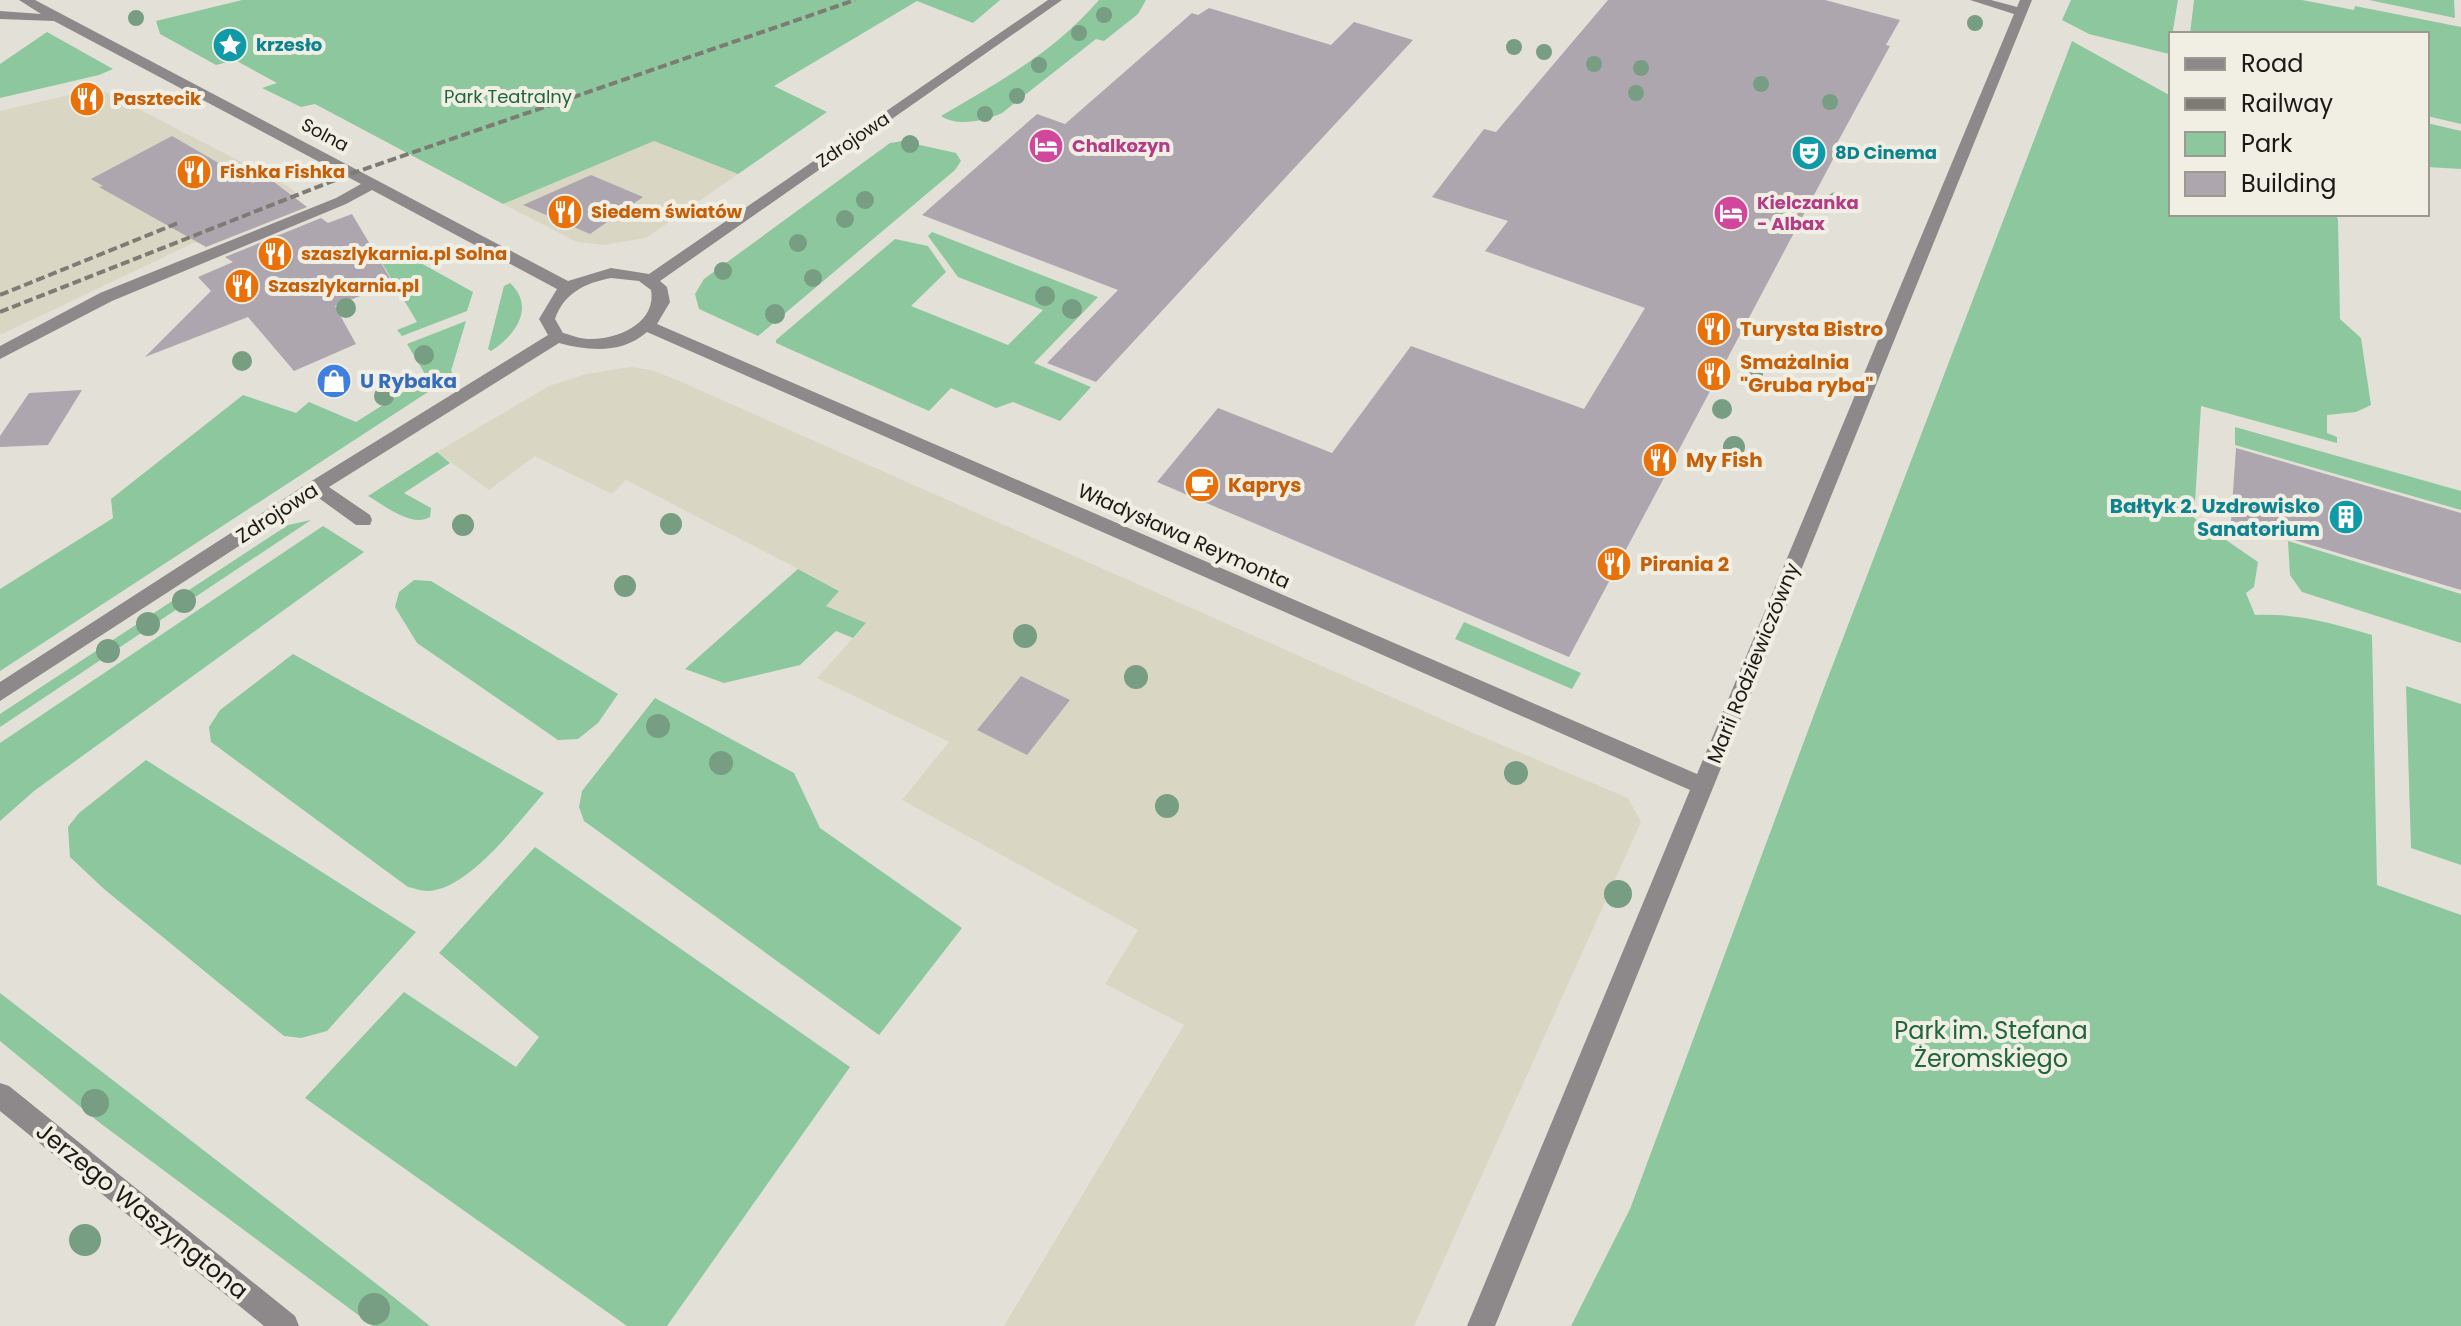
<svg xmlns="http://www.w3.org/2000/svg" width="2461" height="1326" viewBox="0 0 2461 1326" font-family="Poppins,sans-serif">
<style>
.built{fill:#d9d6c4}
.green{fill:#8cc79e}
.building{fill:#aea6ae}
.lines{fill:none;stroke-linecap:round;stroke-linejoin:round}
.minor{fill:#8d8889;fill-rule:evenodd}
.rail{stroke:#7c7b74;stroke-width:4;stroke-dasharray:9 4;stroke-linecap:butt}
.tree{fill:#779d82}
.labels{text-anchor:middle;stroke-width:8;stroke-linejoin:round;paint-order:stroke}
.far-culture-label{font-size:18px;font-weight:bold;fill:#0d838f;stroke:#f1eee4;text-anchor:start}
.far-park-label{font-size:18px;fill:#1f663c;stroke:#f1eee4}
.far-food-label{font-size:18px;font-weight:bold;fill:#c56008;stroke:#f1eee4;text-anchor:start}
.far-street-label{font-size:18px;fill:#1a1915;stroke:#f1eee4}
.far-hotel-label{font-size:18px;font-weight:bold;fill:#b23c85;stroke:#f1eee4;text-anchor:start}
.food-label{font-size:20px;font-weight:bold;fill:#c56008;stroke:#f1eee4;text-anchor:start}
.shop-label{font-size:20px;font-weight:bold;fill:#366cbe;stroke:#f1eee4;text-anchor:start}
.culture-label{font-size:20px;font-weight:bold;fill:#0d838f;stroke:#f1eee4;text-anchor:end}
.street-label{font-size:20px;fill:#1a1915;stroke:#f1eee4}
.near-park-label{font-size:24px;fill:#1f663c;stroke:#f1eee4}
.near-street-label{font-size:24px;fill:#1a1915;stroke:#f1eee4}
</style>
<rect width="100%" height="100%" fill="#e3e1d7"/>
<path class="built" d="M98,88l190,98 14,12 -77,30 -225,107v-224z
M654,141l84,33 -92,64 -42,7 -27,-3 -74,-38z
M630,367l21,3 26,10 787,349 164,69 13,24 -227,504h-410l180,-301 -79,-41 33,-54 -236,-130 47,-58 -132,-64 49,-54 -40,-18 13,-16 -213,-110 -14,14 -77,-38 -46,34 -52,-38 112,-66 37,-12z"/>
<path class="green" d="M242,0h758l-27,23 -56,-22 -143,85 53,26 -89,62 -84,-33 -151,63 -188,-100 -14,3 -39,-19 15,-5 -42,-23 -19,5 -56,-31 -4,-13z
M1099,0h47l-8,14 -34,27 -8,-2 -94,74c-17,8 -45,14 -61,3 60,-35 113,-64 158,-116z
M2071,0h107l-9,54 -80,-20 -27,-14z
M2194,0h108l52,10 1,-4 106,21v97l-34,-8v-82h-237z
M2369,0h85l1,18z
M47,32l66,37 -14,6 -99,23v-34z
M2072,41l99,55v118h165l2,6 2,99 21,19 10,67 -15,7 -29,3v18l10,4v6l-136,-37 -7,112 64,44 -4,25 -8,6 9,22c42,-2 77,8 117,20l5,250 84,30v411h-890l59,-117 192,-516z
M2427,123l34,8v38l-34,-2z
M902,141l54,12 5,8 -6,9 -197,166 -59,-27 -4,-15 9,-15 186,-136z
M932,232l166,65 -64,66 57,24 -31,34 -47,-19 -17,6 -45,-20 -22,23 -153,-68v-3l119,-101 33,7 18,26 -35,34 97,39 35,-35 -85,-33 -30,-41z
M401,252l72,40 -6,19 -65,25 -5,-6 20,-8 -38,-64z
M510,283c26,24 5,53 -19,68l-3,-2 16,-63z
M466,321l-15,50 3,4 -454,296v-82l113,-71 -2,-19 132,-104 53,18 13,-11 47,20 63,-40 6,-8 -18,-30z
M2235,427l226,64v19l-226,-65z
M437,452l13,11 -46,30 27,15 -1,9c-18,11 -45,-11 -62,-21z
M311,520l-311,207v-13l288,-189z
M323,526l41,26 -330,239 -34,30v-78z
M2288,541l173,53v49l-159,-51 -12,-17z
M798,569l41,22 -13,15 40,17 -13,15 -17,-7 -36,34 -76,18 -39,-14z
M414,580l17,1 187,113 -20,29 -20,16 -20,1 -141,-97 -22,-36 4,-15z
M1464,622l117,51 -9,16 -117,-50z
M293,654l251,139c-27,30 -75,97 -117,98 -6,0 -13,-3 -19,-4l-197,-145 -2,-15 11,-17z
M2406,686l55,18v161l-50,-17z
M655,698l139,75 26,55 142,100 -83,107 -295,-214 -5,-14 3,-16z
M146,760l270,172 -89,99 -26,7 -17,-2 -180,-147 -34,-32 -2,-30 11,-14z
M535,847l315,220 -183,259h-40l-322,-228 99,-106 112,75 23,-30 -100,-84z
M0,993l396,306 34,27h-57l-273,-203 -100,-82z"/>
<path class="building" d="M1608,0h217l75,20 -14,25 4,1 -54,99 4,1 -271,511 -412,-175 61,-74 114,45 79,-107 173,63 61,-101 -160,-57 23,-30 -76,-24 52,-68 12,3z
M1209,8l122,37 23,-23 59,18 -317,342 -49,-19 71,-73 -196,-75 115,-101 28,10 127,-111 6,2z
M172,136l81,47 13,-7 41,31 -101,40 -107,-60 4,-1 -12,-7z
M591,175l52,22 -53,37 -67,-29z
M352,214l41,69 -58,23 21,38 -62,27 -46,-54 -103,40 66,-66 -13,-14 35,-15 -8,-5 96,-39 7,5z
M82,390l-34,55 -48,2v-11l29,-43z
M2236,448l225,65v77l-230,-69z
M1021,676l49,24 -43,55 -50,-25z"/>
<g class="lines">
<path class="minor" d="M19,0h16l533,281 43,-13 38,6 399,-274h14l-402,281 7,6 3,15 -13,22 1040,450 317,-760 -44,-14h21l26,7 3,-7h12l-537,1326h-28l223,-536 -1043,-458c-25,22 -58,19 -88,11l-230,144 41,28 2,5 -2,5h-14l-40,-29 -316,205v-19l310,-200 238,-147 -9,-16 18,-30 -185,-99 -26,14 -234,97 -112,58v-13l100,-53 236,-95 25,-14 -307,-163 -54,-2v-8l41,3zM611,278l28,3 12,9c6,33 -34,50 -62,49 -9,0 -18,-4 -26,-6l-8,-14c9,-26 30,-36 56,-41z
M0,1083l9,3 286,230 4,10h-35l-264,-215z"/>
<path class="rail" d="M0,295l178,-72
M0,312l353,-139 502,-173"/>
</g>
<g class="tree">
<circle cx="1104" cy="15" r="8"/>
<circle cx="136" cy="18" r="8"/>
<circle cx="1975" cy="23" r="8"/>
<circle cx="1079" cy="33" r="8"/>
<circle cx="1514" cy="47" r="8"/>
<circle cx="1544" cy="52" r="8"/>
<circle cx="1594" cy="64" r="8"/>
<circle cx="1039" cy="65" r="8"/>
<circle cx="1641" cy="68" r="8"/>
<circle cx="1761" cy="84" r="8"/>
<circle cx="1636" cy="93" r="8"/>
<circle cx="1017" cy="96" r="8"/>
<circle cx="1830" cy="102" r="8"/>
<circle cx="985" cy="114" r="8"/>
<circle cx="910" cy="144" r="9"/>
<circle cx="1887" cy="154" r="9"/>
<circle cx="865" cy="200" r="9"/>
<circle cx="1836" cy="201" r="9"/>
<circle cx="845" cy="219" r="9"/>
<circle cx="798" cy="243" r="9"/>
<circle cx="284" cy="259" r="9"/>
<circle cx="723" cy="271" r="9"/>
<circle cx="813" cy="278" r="9"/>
<circle cx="1045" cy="296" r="10"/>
<circle cx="346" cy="308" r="10"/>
<circle cx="1072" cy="309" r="10"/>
<circle cx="775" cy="314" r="10"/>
<circle cx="424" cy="355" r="10"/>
<circle cx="242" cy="361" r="10"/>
<circle cx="1753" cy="374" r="10"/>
<circle cx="384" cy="396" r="10"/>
<circle cx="1722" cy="409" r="10"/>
<circle cx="1734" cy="447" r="11"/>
<circle cx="671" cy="524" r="11"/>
<circle cx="463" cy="525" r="11"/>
<circle cx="625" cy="586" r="11"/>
<circle cx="184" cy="601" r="12"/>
<circle cx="148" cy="624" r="12"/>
<circle cx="1025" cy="636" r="12"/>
<circle cx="108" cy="651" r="12"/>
<circle cx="1136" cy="677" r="12"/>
<circle cx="658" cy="726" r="12"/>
<circle cx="721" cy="763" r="12"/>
<circle cx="1516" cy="773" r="12"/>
<circle cx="1167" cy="806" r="12"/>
<circle cx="1618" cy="894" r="14"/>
<circle cx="95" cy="1103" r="14"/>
<circle cx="85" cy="1240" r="16"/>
<circle cx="374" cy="1309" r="16"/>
</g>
<defs>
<symbol id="sight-disc" viewBox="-11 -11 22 22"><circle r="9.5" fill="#0f9aa8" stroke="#f1eee4"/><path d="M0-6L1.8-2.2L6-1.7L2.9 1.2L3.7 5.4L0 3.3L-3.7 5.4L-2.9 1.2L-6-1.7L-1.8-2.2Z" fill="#fff"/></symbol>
<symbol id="restaurant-disc" viewBox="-11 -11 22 22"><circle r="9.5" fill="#e8710a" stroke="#f1eee4"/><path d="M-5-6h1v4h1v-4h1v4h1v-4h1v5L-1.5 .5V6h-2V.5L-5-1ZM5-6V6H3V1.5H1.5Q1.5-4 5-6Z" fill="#fff"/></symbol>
<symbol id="hotel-disc" viewBox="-11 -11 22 22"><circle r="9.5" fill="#d1479c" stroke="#f1eee4"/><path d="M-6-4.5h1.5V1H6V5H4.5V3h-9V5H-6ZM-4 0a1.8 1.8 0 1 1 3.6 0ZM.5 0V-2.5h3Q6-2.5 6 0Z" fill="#fff"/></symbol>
<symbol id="theatre-disc" viewBox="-11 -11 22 22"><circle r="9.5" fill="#0f9aa8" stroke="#f1eee4"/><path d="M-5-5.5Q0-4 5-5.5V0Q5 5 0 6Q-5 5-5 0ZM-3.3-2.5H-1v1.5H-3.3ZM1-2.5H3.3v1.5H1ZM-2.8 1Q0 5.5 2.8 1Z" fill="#fff"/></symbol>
<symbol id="shop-disc" viewBox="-11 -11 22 22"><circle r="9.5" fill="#3f7fe0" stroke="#f1eee4"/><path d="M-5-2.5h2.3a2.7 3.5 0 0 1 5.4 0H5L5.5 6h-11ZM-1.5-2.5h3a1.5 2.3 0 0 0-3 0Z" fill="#fff"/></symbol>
<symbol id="cafe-disc" viewBox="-11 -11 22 22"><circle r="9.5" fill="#e8710a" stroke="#f1eee4"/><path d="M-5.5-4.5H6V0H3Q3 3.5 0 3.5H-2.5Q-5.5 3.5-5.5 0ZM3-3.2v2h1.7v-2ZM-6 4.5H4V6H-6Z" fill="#fff"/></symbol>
<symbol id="building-disc" viewBox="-11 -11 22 22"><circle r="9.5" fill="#0f9aa8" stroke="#f1eee4"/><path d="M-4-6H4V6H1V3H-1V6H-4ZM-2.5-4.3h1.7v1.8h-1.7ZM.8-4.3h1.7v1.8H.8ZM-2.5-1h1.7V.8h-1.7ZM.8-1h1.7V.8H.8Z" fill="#fff"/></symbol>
</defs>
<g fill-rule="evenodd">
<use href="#sight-disc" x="210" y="25" width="40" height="40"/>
<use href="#restaurant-disc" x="67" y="79" width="40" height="40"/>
<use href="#hotel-disc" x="1026" y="126" width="40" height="40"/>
<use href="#theatre-disc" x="1789" y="133" width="40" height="40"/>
<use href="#restaurant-disc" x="174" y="152" width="40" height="40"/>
<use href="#restaurant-disc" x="545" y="192" width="40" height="40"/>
<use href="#hotel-disc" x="1711" y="193" width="40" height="40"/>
<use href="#restaurant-disc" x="255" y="234" width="40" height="40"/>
<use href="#restaurant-disc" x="222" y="266" width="40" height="40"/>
<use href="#restaurant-disc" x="1694" y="309" width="40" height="40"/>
<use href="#restaurant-disc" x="1694" y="354" width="40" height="40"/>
<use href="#shop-disc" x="314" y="361" width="40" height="40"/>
<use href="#restaurant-disc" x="1640" y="440" width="40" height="40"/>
<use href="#cafe-disc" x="1182" y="465" width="40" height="40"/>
<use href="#building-disc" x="2326" y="497" width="40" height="40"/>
<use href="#restaurant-disc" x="1594" y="544" width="40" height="40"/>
</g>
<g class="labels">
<g class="far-culture-label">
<text x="256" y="51">krzesło</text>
<text x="1835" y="159">8D Cinema</text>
</g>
<g class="far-park-label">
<text x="508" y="103">Park Teatralny</text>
</g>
<g class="far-food-label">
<text x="113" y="105">Pasztecik</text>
<text x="220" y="178">Fishka Fishka</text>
<text x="591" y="218">Siedem światów</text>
<text x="301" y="260">szaszlykarnia.pl Solna</text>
<text x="268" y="292">Szaszlykarnia.pl</text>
</g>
<g class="far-street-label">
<text transform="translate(325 135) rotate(28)" y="6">Solna</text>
<text transform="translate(853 140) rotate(-34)" y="6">Zdrojowa</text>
</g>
<g class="far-hotel-label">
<text x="1072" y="152">Chalkozyn</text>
<text x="1757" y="209">Kielczanka<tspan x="1757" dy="21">- Albax</tspan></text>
</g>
<g class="food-label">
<text x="1740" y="336">Turysta Bistro</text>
<text x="1740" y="369">Smażalnia<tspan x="1740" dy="23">"Gruba ryba"</tspan></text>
<text x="1686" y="467">My Fish</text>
<text x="1228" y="492">Kaprys</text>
<text x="1640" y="571">Pirania 2</text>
</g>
<g class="shop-label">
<text x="360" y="388">U Rybaka</text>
</g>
<g class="culture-label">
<text x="2320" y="513">Bałtyk 2. Uzdrowisko<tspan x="2320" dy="23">Sanatorium</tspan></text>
</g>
<g class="street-label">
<text transform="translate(277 513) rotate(-33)" y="7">Zdrojowa</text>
<text transform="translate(1184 536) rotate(24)" y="7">Władysława Reymonta</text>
<text transform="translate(1753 663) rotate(-68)" y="7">Marii Rodziewiczówny</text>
</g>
<g class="near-park-label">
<text x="1991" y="1039">Park im. Stefana<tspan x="1991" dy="28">Żeromskiego</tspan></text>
</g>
<g class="near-street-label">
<text transform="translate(142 1211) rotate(39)" y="8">Jerzego Waszyngtona</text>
</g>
</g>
<rect x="2169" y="32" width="260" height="184" fill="#f1eee4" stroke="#9b9991" stroke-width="2"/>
<rect x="2185" y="58" width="40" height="12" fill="#8d8889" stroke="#9b9991" stroke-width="2"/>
<text x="2241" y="72" font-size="24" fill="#1a1915">Road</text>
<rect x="2185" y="98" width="40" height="12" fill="#7c7b74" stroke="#9b9991" stroke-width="2"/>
<text x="2241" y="112" font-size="24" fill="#1a1915">Railway</text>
<rect x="2185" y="132" width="40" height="24" fill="#8cc79e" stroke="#9b9991" stroke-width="2"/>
<text x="2241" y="152" font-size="24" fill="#1a1915">Park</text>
<rect x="2185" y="172" width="40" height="24" fill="#aea6ae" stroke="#9b9991" stroke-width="2"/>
<text x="2241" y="192" font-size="24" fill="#1a1915">Building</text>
</svg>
